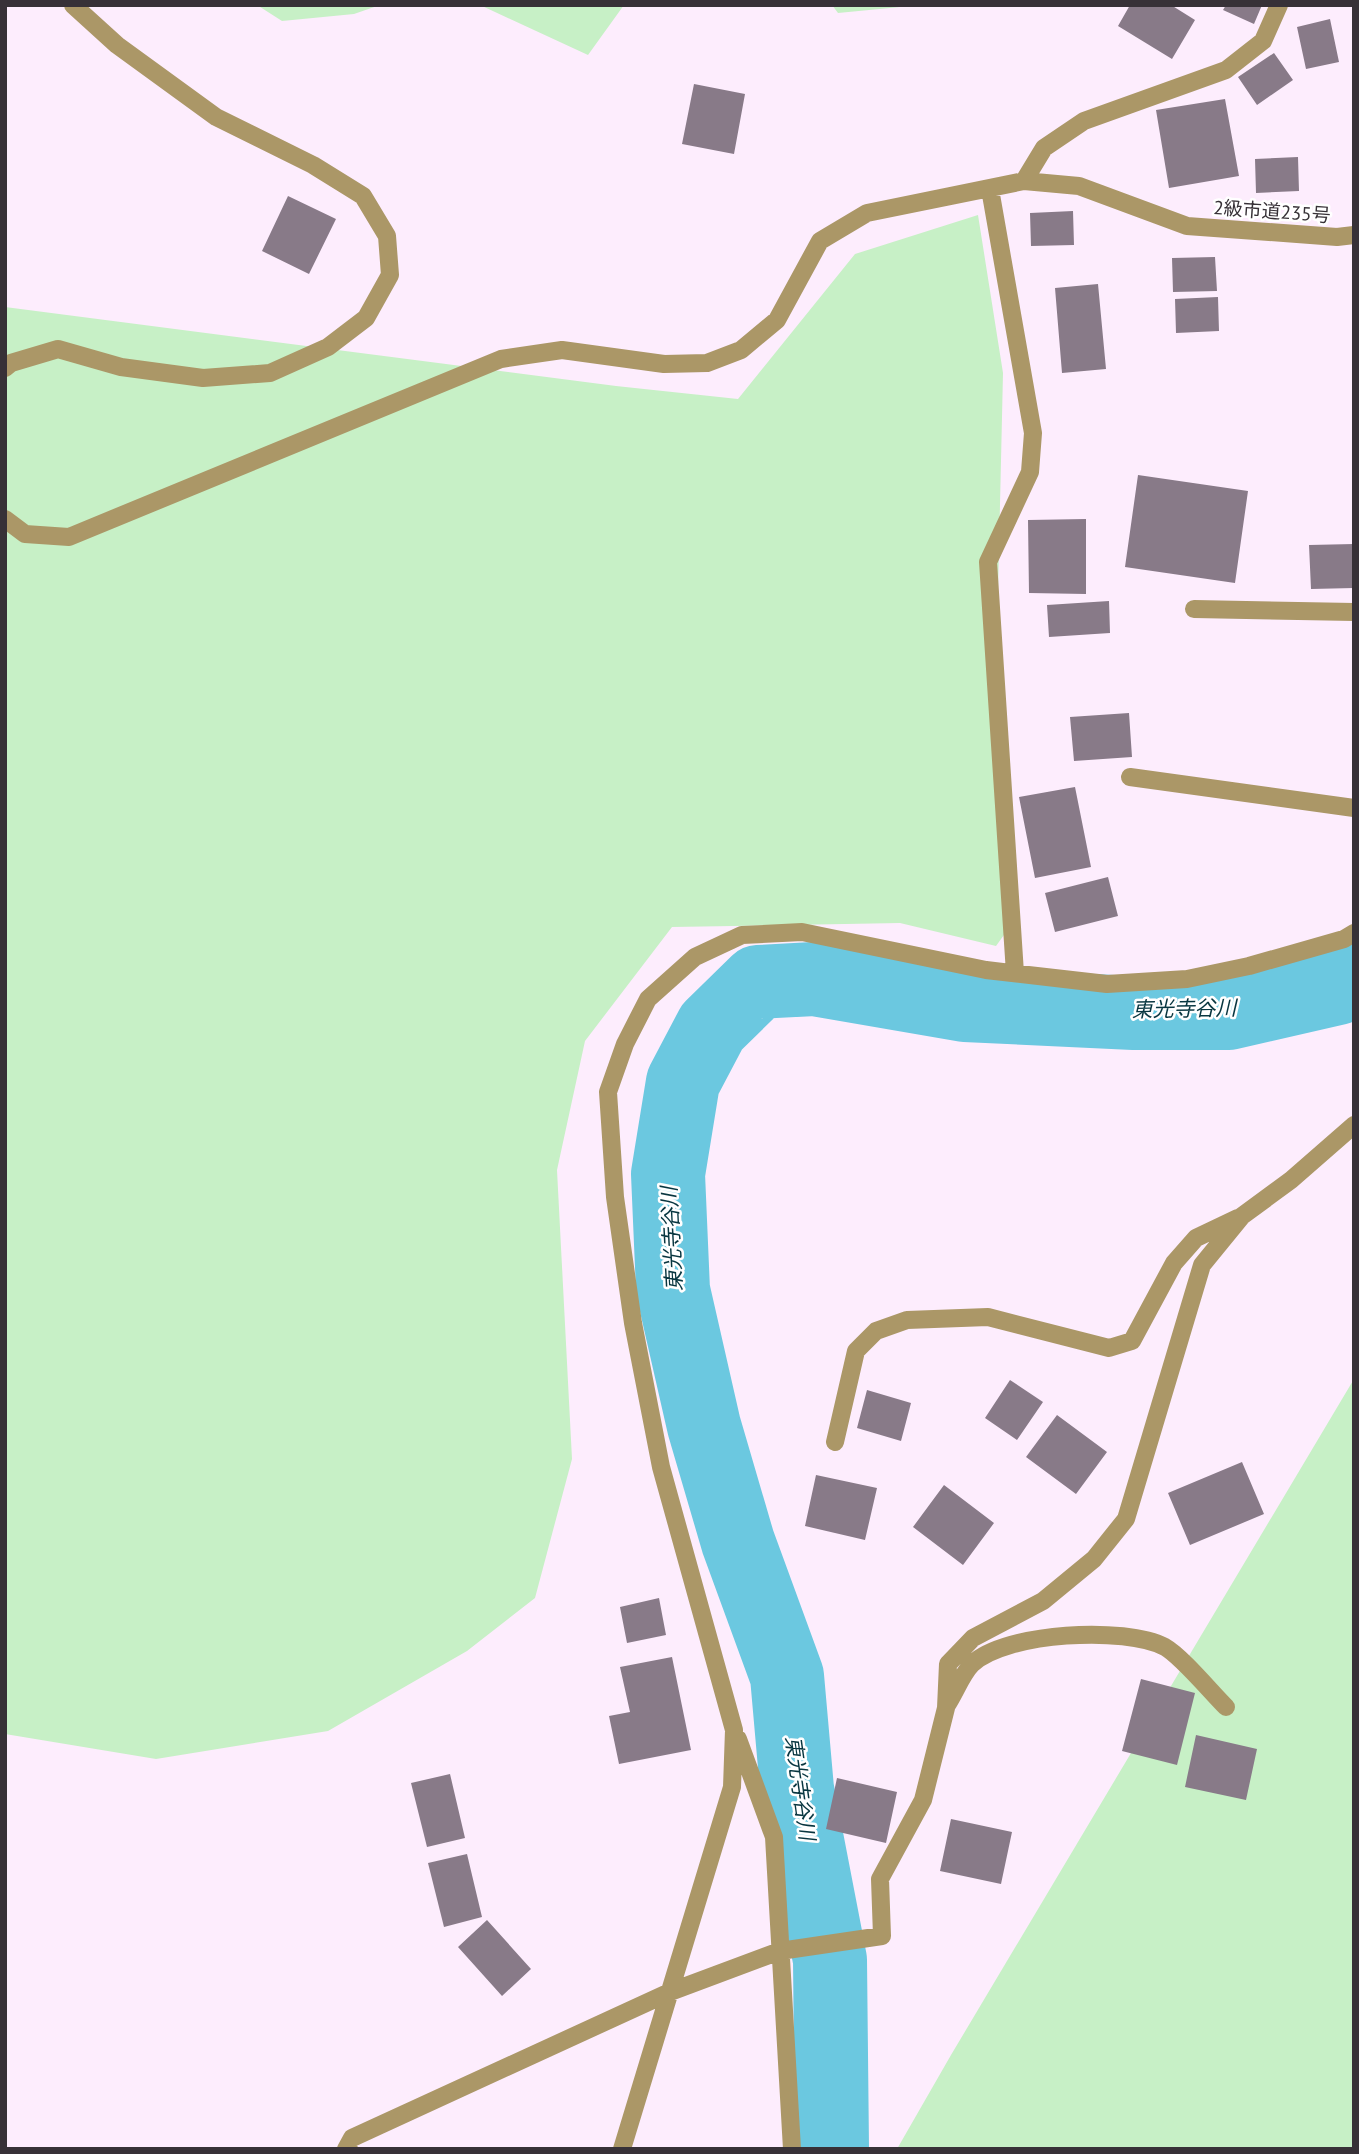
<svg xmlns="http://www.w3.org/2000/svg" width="1359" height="2154" viewBox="0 0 1359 2154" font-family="'PT Sans','Noto Sans JP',sans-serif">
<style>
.green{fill:#c7f0c6}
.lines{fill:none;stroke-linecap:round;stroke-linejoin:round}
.river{stroke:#6bc8e0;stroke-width:74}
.building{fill:#887a88}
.minor{stroke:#ab9767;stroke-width:18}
.labels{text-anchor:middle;stroke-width:5;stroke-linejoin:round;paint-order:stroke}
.street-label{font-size:19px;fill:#373137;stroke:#fff}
.water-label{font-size:21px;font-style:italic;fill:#083640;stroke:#fff}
</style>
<rect width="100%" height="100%" fill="#fdedfd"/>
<path class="green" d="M257,5h123l-26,9 -72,7z
M480,5h144l-36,50z
M832,5h89l-83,8z
M978,215l25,158 -7,308 23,233 -23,32 -96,-23 -228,4 -87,114 -28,129 15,289 -37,139 -68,53 -139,80 -172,28 -151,-25v-1427l611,79 122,13 117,-145z
M1354,1379v770h-457l54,-94z"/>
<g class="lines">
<path class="river" d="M832,2149l-2,-189 -33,-171 -10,-113 -49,-134 -34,-116 -31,-136 -5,-116 15,-92 29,-55 46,-45 56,-3 151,26 169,8h95l109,-25 16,-8"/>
</g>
<path class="building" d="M1130,5h41l24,15 -23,39 -54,-33z
M1226,5h36l-8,19 -31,-14z
M1330,19l9,43 -33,7 -9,-42z
M1274,53l19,27 -36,25 -19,-28z
M694,84l51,10 -11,60 -52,-10z
M1225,99l14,77 -70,12 -13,-78z
M1298,157l1,34 -43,2 -1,-34z
M288,196l48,23 -27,55 -47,-23z
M1073,211l1,34 -43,1 -1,-33z
M1215,257l2,34 -44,1 -1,-34z
M1098,284l8,85 -44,4 -7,-85z
M1218,297l1,34 -43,2 -1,-34z
M1138,475l110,16 -13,92 -110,-16z
M1086,519v75l-57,-1 -1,-73z
M1354,544v44l-43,1 -2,-44z
M1109,601l1,32 -61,4 -2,-32z
M1129,713l3,44 -58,4 -4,-44z
M1075,787l16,80 -56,11 -16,-81z
M1108,877l10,39 -63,16 -10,-39z
M1010,1380l33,22 -26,38 -32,-22z
M867,1390l44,13 -10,38 -44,-13z
M1057,1415l50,37 -31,42 -50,-37z
M1242,1462l22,52 -74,31 -22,-52z
M816,1475l61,13 -12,52 -60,-14z
M944,1485l50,38 -31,42 -50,-38z
M659,1598l7,37 -39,8 -7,-36z
M672,1657l19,93 -72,14 -10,-48 21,-4 -10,-45z
M1141,1679l54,14 -18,72 -55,-14z
M1196,1735l61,14 -11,51 -61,-13z
M450,1774l15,64 -38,9 -16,-64z
M837,1778l60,14 -11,51 -60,-14z
M951,1819l61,13 -11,52 -61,-13z
M467,1854l15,63 -38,10 -16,-64z
M487,1920l44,49 -29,27 -44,-49z"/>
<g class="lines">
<path class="minor" d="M1024,181l20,-33 40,-27 142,-51 37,-29 16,-36
M990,189l43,244 -3,39 -42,90 27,411
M5,368l6,-5 47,-14 63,18 82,11 67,-5 58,-26 38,-29 24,-43 -3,-39 -24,-40 -50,-31 -97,-48 -99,-72 -44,-40
M5,519l20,15 44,3 432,-178 61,-9 102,14 43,-1 34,-13 36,-30 43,-79 47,-28 157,-32 55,5 108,40 150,11 17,-2
M1194,609l160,3
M1130,777l224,31
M835,1442l21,-91 20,-20 31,-11 81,-3 121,31 23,-7 42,-78 22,-25 42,-20
M947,1705c8,-12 15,-31 25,-41 34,-32 153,-38 193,-17 16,9 46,45 61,60
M738,1739l36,98 18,312
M346,2149l6,-11 318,-146 110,-41 102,-15 -2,-57 43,-79 23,-92 2,-44 25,-26 70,-37 51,-42 32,-40 76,-254 40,-49 49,-36 63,-55
M622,2149l110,-362 2,-57 -73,-263 -28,-144 -18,-126 -7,-105 17,-48 23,-45 47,-42 47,-22 60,-3 184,38 121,14 80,-5 62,-13 95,-27 10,-6"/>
</g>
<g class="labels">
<g class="street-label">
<text transform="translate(1272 211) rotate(4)" y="7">2級市道235号</text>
</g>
<g class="water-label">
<text transform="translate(1184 1009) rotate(-1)" y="7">東光寺谷川</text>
<text transform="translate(672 1239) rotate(-93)" y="7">東光寺谷川</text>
<text transform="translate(800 1788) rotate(82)" y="7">東光寺谷川</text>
</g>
</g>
<rect width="1359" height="2154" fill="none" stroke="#373137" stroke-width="14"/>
</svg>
